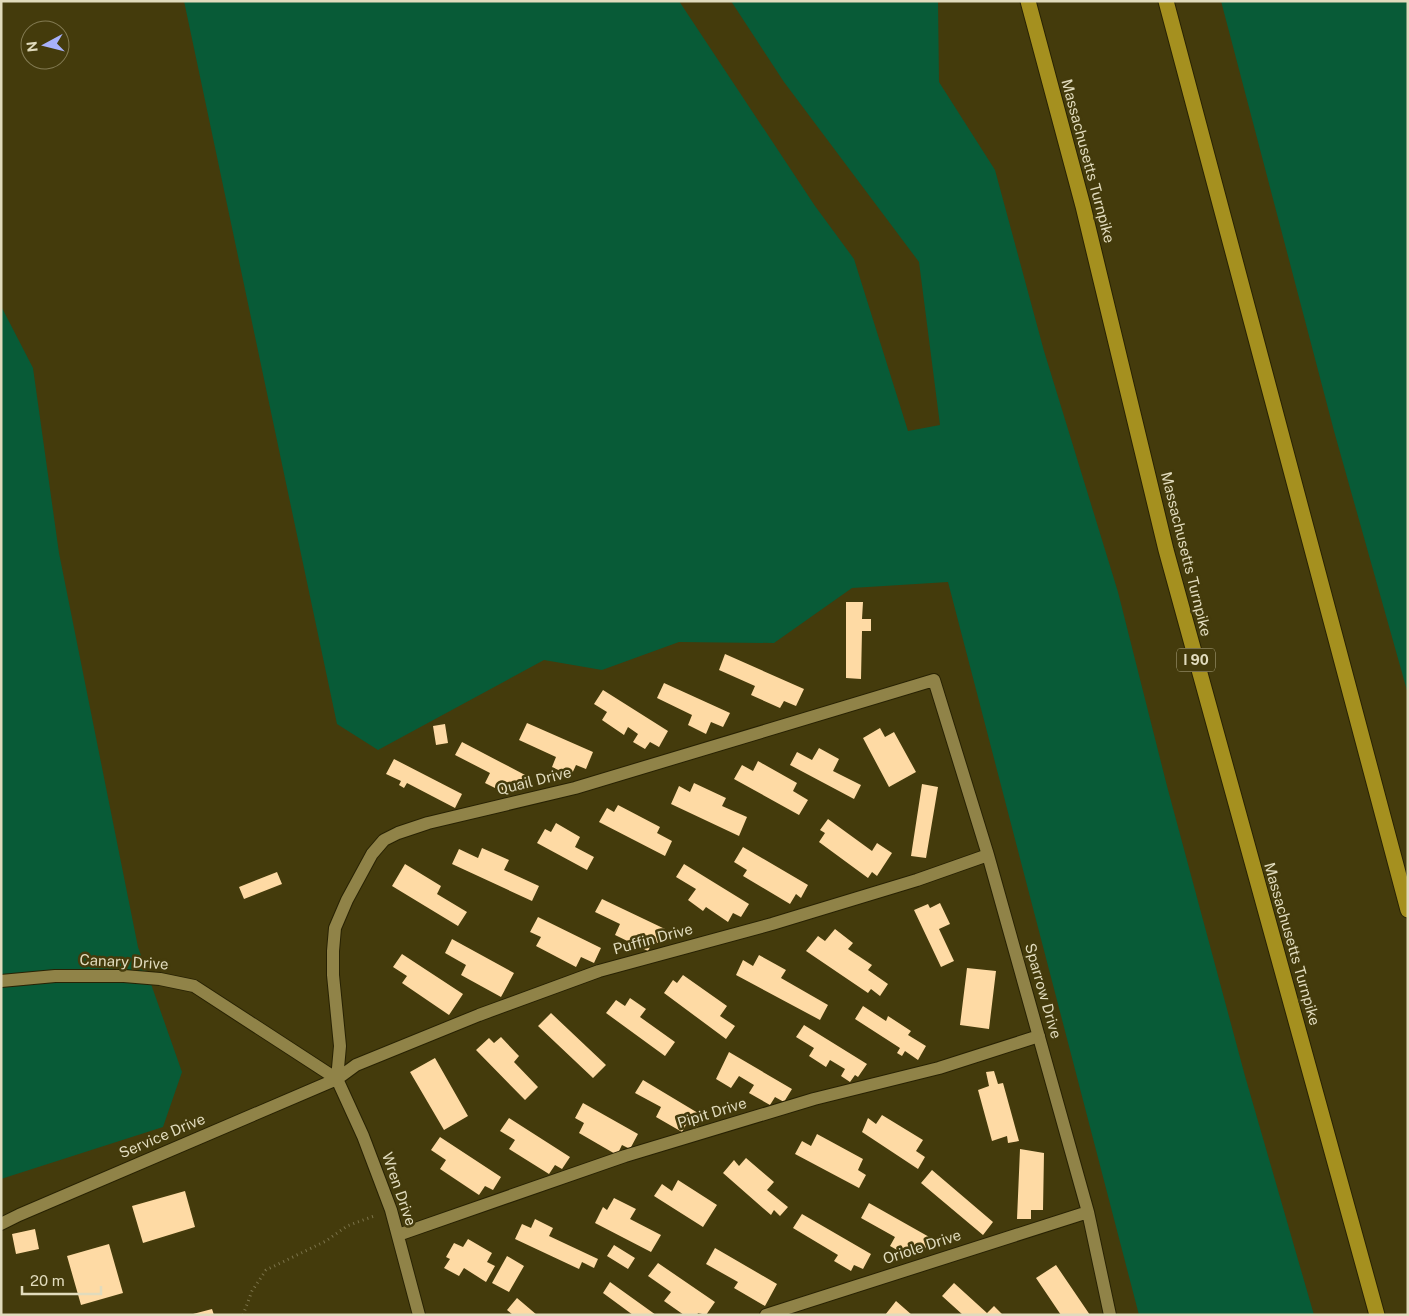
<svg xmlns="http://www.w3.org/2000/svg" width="1409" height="1316" viewBox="0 0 1409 1316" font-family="'Public Sans',sans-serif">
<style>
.green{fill:#085b37}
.building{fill:#fedaa4}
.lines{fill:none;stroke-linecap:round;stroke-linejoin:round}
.minor-casing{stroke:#282203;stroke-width:14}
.highway-casing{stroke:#282203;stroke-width:17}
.path{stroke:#7c744b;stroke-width:3;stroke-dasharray:1 4;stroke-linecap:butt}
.minor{stroke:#908348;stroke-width:12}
.highway{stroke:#a5901f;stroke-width:15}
.labels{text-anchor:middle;stroke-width:5;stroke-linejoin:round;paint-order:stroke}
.shield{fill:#443b0c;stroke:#b2ab88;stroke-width:1}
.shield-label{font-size:14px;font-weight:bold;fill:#e1dbbd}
.street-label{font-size:15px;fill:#e1dbbd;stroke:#443b0c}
</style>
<rect width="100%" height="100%" fill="#443b0c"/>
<path class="green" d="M184,1h495l136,205 39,53 54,172 32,-6 -21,-163 -135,-180 -53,-81h207l1,81 56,88 49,181 74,241 49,194 78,290 69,239h-175l-191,-733 -96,6 -78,55 -95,-1 -77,28 -58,-10 -166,90 -41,-26z
M1221,1h187v693l-74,-263z
M1,306l32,62 26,185 79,394 44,125 -19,55 -162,52z"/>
<path class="building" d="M846,602h17l-1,17h9v12h-9l-1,48 -15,-1z
M725,654l79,35 -8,17 -12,-5 -4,7 -29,-13 4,-9 -36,-16z
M664,683l66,30 -7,14 -12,-5 -5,12 -18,-9 4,-10 -35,-17z
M603,690l65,41 -9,16 -9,-5 -5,7 -12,-7 5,-8 -10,-7 -4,8 -22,-15 5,-8 -13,-8z
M527,723l66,29 -7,17 -10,-4 -5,11 -19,-9 4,-10 -37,-17z
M445,724l3,19 -12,2 -3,-19z
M880,728l5,9 9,-5 22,40 -27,15 -26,-49z
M462,742l65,34 -7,14 -7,-3 -4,8 -24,-12 5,-10 -35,-18z
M819,748l20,11 -6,12 28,14 -7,14 -64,-34 7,-13 15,8z
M394,759l68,35 -7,14 -48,-25 -3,5 -5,-3 2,-4 -15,-7z
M758,761l39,22 -4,8 15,9 -9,15 -65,-36 8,-14 11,6z
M694,783l32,15 -4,8 25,11 -8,19 -68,-32 8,-18 11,6z
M922,784l16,3 -12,71 -15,-2z
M618,805l42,22 -3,6 15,8 -7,15 -66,-34 8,-14 7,4z
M828,819l44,32 5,-8 15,10 -15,23 -5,-4 -4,6 -49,-36 6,-9 -5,-3z
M556,823l24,14 -5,10 19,10 -7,13 -50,-27 8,-14 6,3z
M743,847l65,38 -7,13 -5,-4 -6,10 -47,-28 4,-6 -13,-8z
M482,848l27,12 -5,10 35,16 -7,15 -80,-37 7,-15 19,9z
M405,864l36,22 -4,8 30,18 -9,14 -66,-40z
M684,864l65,40 -8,13 -8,-4 -5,9 -22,-15 -3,4 -15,-11 8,-11 -20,-12z
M277,872l5,12 -38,15 -5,-12z
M602,899l63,30 -7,14 -5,-2 -5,10 -33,-16 5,-11 -25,-12z
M940,903l10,21 -11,5 15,32 -13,6 -27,-57 14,-6 2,4z
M538,917l63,31 -7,15 -13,-6 -5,10 -40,-21 5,-9 -11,-5z
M835,929l18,14 -5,6 24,16 -4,5 20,14 -8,12 -9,-7 -3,4 -62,-42 12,-15 7,5z
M452,939l62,34 -13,24 -40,-22 5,-10 -21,-12z
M402,954l61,40 -14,21 -47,-32 5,-7 -14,-9z
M759,955l27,15 -5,8 47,27 -8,15 -84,-45 7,-15 10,6z
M967,968l29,3 -7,58 -29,-4z
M683,975l44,31 -7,10 15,10 -9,13 -62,-46 9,-13 4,3z
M630,998l16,11 -6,8 35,25 -10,14 -59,-43 10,-13 9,6z
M863,1006l23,15 2,-5 23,15 -3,4 18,11 -8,14 -13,-9 -3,5 -5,-3 3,-5 -45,-29z
M551,1013l55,52 -13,13 -55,-52z
M804,1025l63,39 -9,13 -3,-2 -5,7 -9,-6 4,-7 -15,-9 -4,7 -17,-11 5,-8 -18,-11z
M501,1037l18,19 -5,6 24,25 -13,13 -49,-50 13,-12 5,5z
M729,1052l63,37 -8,13 -9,-5 -5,8 -21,-12 5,-8 -15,-9 -8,12 -15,-9z
M435,1058l33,58 -24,14 -34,-58z
M994,1071l4,13 5,-1 16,58 -11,2 -1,-7 -15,5 -14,-51 11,-4 -3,-14z
M643,1080l60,36 -7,12 -9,-5 -5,9 -26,-15 5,-10 -26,-14z
M583,1103l55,31 -8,15 -8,-4 -5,10 -38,-22 5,-10 -9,-5z
M882,1115l41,25 -7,11 9,6 -7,12 -56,-37 6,-14 8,6z
M509,1118l61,39 -8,12 -7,-4 -6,9 -40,-25 6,-9 -15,-9z
M817,1134l46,25 -5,11 8,5 -7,13 -64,-34 7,-13 9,5z
M440,1137l61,40 -8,13 -8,-4 -6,9 -39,-26 6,-9 -15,-10z
M1020,1149l24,4 -1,57h-12v9h-14z
M746,1158l28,24 -7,8 21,17 -8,9 -6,-6 -3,5 -48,-42 11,-13 5,6z
M932,1170l61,52 -10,13 -62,-52z
M678,1180l39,25 -14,22 -49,-31 8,-12 10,7z
M185,1191l10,36 -52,16 -11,-37z
M614,1198l22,11 -6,10 31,16 -10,17 -56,-29 8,-16 4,3z
M869,1203l62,35 -8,14 -12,-6 -5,9 -16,-9 5,-9 -34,-19z
M802,1214l69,40 -8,15 -9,-4 -3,6 -17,-10 4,-6 -45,-27z
M535,1219l18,9 -4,8 49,23 -4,9 -12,-6 -3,7 -64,-30 7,-15 9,4z
M35,1229l4,20 -23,5 -4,-20z
M468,1239l24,14 -5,9 8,4 -9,16 -22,-14 -5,8 -15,-8 6,-9 -4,-2 8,-14 9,4z
M109,1244l14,49 -42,12 -14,-49z
M614,1245l21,13 -7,11 -21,-13z
M715,1248l62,36 -12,22 -31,-18 4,-6 -32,-18z
M507,1256l17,10 -15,26 -17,-9z
M658,1263l57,39 -9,13 -8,-2 -1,2h-13l-20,-14 7,-9 -23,-16z
M1056,1265l34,50h-29l-25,-37z
M610,1282l46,33h-23l-30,-22z
M954,1283l33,30 7,-7 9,9h-40l-21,-19z
M517,1298l20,17h-24l-6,-5z
M896,1301l16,14h-27z
M212,1309l2,6h-21v-1z"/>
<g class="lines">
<defs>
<path id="minor" d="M1,981l54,-5h69l36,3 34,7 143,93
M1,1224l18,-9 318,-136 19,-14 123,-50 120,-44 173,-47 145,-44 71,-25
M398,1235l227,-79 189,-57 125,-31 100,-32
M419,1315l-28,-105 -28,-74 -26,-57 3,-33 -7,-71v-24l2,-23 12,-28 25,-46 12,-14 14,-7 30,-10 147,-35 359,-108 54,175 100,357 22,103
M766,1315l322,-103"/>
<path id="highway" d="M1028,1l55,205 83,344 211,765
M1166,1l242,909"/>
</defs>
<use href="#minor" class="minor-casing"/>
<use href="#highway" class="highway-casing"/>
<path class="path" d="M243,1315l9,-24 14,-21 60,-29 21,-15 27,-10"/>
<use href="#minor" class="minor"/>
<use href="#highway" class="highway"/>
</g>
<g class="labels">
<rect class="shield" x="1177" y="648.5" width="38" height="23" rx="4"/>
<g class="shield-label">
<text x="1196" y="665">I 90</text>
</g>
<g class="street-label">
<text transform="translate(1088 161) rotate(75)" y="5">Massachusetts Turnpike</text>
<text transform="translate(1186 554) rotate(76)" y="5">Massachusetts Turnpike</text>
<text transform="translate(534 781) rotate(-14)" y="5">Quail Drive</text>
<text transform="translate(653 939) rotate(-15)" y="5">Puffin Drive</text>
<text transform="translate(1292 944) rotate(74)" y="5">Massachusetts Turnpike</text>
<text transform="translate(124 962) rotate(3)" y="5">Canary Drive</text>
<text transform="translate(1043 991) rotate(74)" y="5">Sparrow Drive</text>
<text transform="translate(712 1113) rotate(-17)" y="5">Pipit Drive</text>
<text transform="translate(162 1136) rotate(-23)" y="5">Service Drive</text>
<text transform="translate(399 1189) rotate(71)" y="5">Wren Drive</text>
<text transform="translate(922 1247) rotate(-18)" y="5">Oriole Drive</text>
</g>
</g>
<rect width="1409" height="1316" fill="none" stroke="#e1dbbd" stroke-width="5"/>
<g transform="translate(45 45) rotate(263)"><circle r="24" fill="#443b0c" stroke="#837b53"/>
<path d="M0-4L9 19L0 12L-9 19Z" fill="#a7b1fc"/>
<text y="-8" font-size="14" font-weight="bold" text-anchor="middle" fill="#e1dbbd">N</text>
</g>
<path d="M22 1286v8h79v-8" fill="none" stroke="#e1dbbd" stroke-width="2.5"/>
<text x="30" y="1286" font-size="15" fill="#e1dbbd" stroke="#443b0c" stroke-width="4" paint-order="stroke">20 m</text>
</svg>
